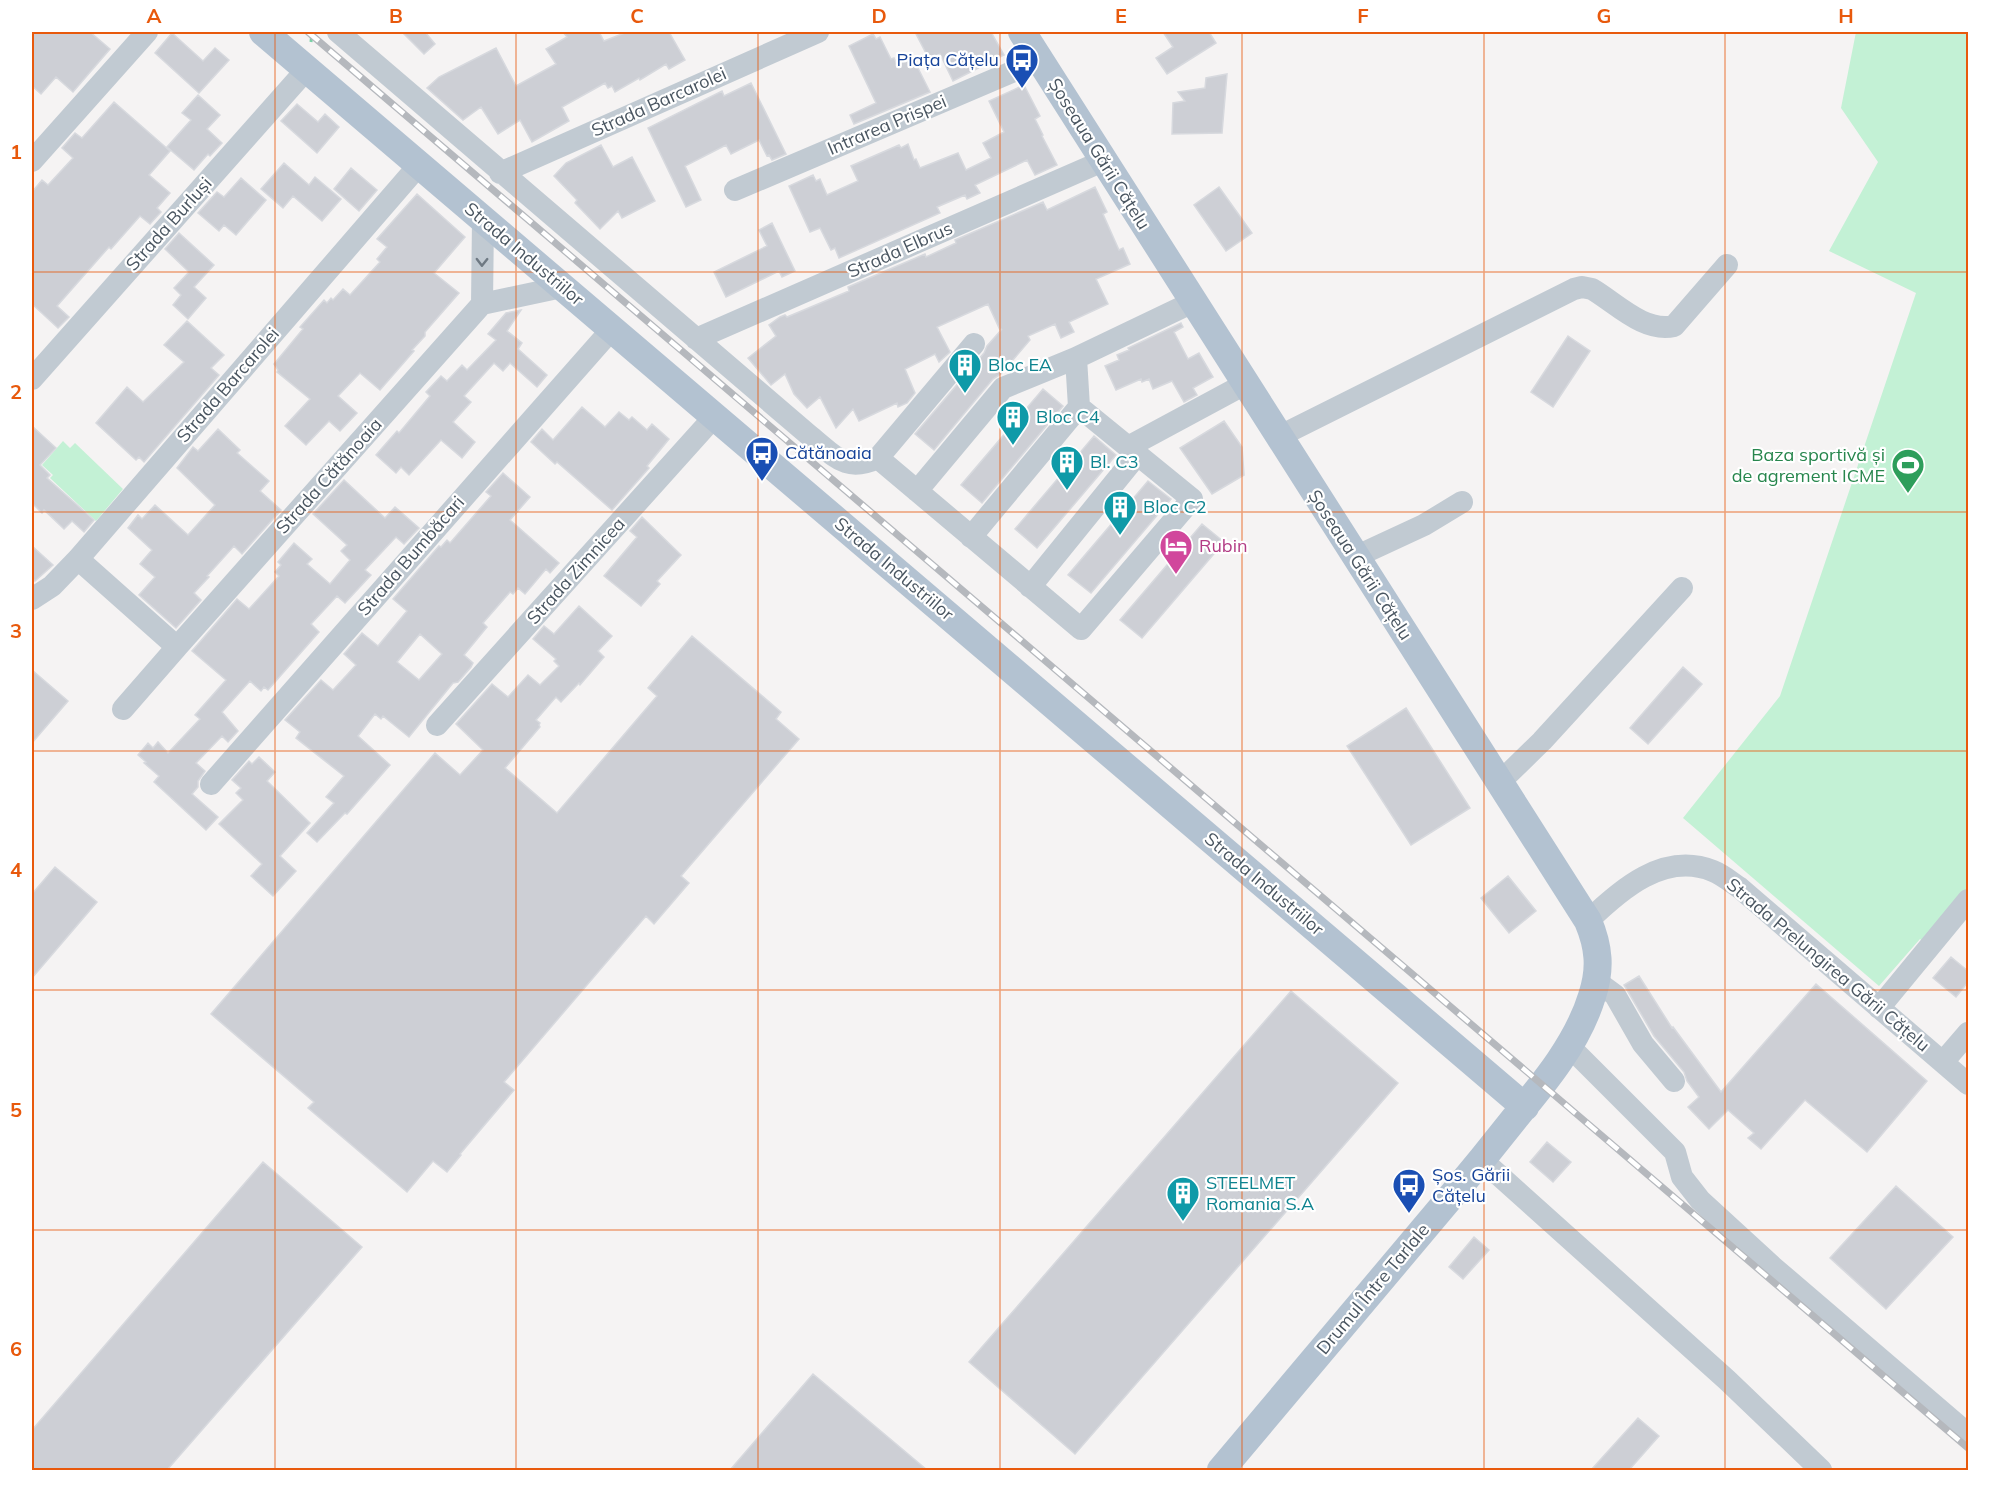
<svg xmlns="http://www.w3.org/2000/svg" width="2000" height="1502" viewBox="0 0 2000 1502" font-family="Mulish,sans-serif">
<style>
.green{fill:#c3f1d5}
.building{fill:#cdcfd5;stroke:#d7d9de;stroke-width:1.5;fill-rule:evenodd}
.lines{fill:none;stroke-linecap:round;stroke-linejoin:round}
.path{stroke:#7ad0a6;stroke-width:3;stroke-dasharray:4.5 3;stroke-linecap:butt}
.minor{stroke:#c1cad2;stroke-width:22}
.major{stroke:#b3c2d1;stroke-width:28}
.rail-casing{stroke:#b5b8bd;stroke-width:7}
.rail{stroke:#fff;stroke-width:4.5;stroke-dasharray:14;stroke-linecap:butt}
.oneway{stroke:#6e7983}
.grid{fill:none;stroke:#e8590c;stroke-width:1.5;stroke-opacity:0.55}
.labels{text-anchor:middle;stroke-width:4.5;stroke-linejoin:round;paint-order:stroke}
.transit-label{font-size:18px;fill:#164399;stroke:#fff;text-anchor:start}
.street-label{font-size:18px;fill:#4a5661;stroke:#fff}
.culture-label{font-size:18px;fill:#0d838f;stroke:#fff;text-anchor:start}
.leisure-label{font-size:18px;fill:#27864d;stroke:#fff;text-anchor:end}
.hotel-label{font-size:18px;fill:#b23c85;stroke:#fff;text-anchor:start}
.neatline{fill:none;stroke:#e8590c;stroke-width:2}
.grid-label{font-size:20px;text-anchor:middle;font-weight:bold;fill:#e8590c}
</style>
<rect width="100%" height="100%" fill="#f5f3f3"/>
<path class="green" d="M1856,32h112v859l-43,52 -5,-4 -41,47 -196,-168 97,-122 136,-403 -87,-42 49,-89 -37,-54z
M63,441l7,7 5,-5 48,46 -27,32 -46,-43 3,-3 -11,-10z"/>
<path class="building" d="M32,32h58l20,17 -37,43 -17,-15 -15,17 -9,-8z
M402,32h23l10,12 -11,10z
M563,32h36l5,9 23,-9h42l16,28 -16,9 -3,-5 -26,16 -1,-2 -24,14 -3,-6 -4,2 -3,-5 -43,24 7,14 -37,21 -12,-22 -22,14 -17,-27 -18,13 -36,-32 12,-11 57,-29 20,38 40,-22 -10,-15 21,-12z
M915,32h76l13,23 -51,26 -13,-27 -11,5z
M1163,32h46l7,11 -49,31 -11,-16 17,-11z
M172,33l31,28 12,-13 14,12 -30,33 -44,-40z
M873,34l3,5 4,-2 11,22 3,-1 3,6 15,-8 18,36 -76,32 -4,-9 26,-12 -27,-57z
M1227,74l-5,59 -50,1 1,-31 12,-2 -7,-9 27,-4 1,-10z
M751,83l35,71 -14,6 -3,-5 -2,1 -8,-16 -28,14 -5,-9 -41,21 16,34 -15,7 -38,-79 74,-37 2,5z
M1024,85l16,31 -5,3 8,16 -1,1 15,29 -22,10 -8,-15 -52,25 5,8 -13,6 -2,-4 -28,12 3,6 -101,45 -4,-10 -4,2 -11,-22 -10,4 -21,-46 24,-11 3,6 4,-2 7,16 31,-14 -7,-15 48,-21 2,3 7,-4 6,16 2,-1 4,9 38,-15 8,17 25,-12 -8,-15 21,-11 -15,-31z
M198,95l22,20 -13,14 15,14 -12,13 -2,-2 -14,16 -27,-23 24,-27 -9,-7z
M114,102l56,49 -21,24 21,18 -13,15 4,4 -11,12 -10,-8 -29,33 -2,-2 -52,59 12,11 -11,11 -26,-24v-112l10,-12 6,5 25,-27 -11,-10 13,-15 7,5z
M297,104l21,18 7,-8 14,13 -22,26 -36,-32z
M601,145l12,22 19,-10 23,44 -33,17 -4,-7 -18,18 -25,-26 2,-3 -23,-24 12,-13z
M284,163l25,22 6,-8 26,22 -19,22 -29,-25 -10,12 -22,-19z
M351,168l26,22 -18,21 -25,-22z
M241,178l25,22 -30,35 -12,-10 -5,6 -21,-18 19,-21 7,5z
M1095,187l12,25 -4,2 16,36 4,-2 7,16 -34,15 12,25 -39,18 5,10 -13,6 -6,-14 -27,12 2,4 -29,34 -8,5 -59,71 -19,-16 69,-81 3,-7 15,-17 -2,1 -12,-26 -51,23 13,25 -11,10 -4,-8 -30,15 10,24 -8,10 -9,4 -1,-4 -38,18 -6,-12 -17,19 -16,-31 -13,11 -13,-14 -9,-20 -14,11 -23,-27 28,-22 -7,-11 11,-8 5,-2 2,2 62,-26 -1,-4 77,-33 1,3 30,-14 -1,-3 88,-38 4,8z
M1219,187l33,46 -26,18 -32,-46z
M417,194l48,43 -31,36 25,20 -34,39v4l-13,14 2,1 -34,39 -20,-17 -22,23 19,17 -17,18 -11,-10 -23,24 -21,-19 25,-27 -33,-27 1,-2 -4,-6 29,-35 -3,-2 24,-27 3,3 4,-5 2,2 10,-11 7,6 30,-33 -3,-3 10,-12 -10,-8z
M772,223l23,48 -13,6 -3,-6 -53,26 -12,-25 53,-26 -8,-16z
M179,233l35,32 -20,22 12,11 -18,21 -15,-14 8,-10 -7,-7 15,-16 -24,-23z
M521,310l-14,21 15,12 -4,6 29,26 -10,12 -27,-24 -7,8 -9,-8 -30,33 7,6 -18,20 22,20 -13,16 -21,-18 -32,35 -8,-8 -5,6 -20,-18 21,-24 2,2 31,-37 -4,-4 15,-16 6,5 15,-16 5,5 29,-30 -8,-6 18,-21z
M187,321l37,34 -13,13 8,7 -75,87 -5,-5 -3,3 -40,-37 31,-36 16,15 41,-40 -20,-17z
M1181,323l2,4 -9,5 14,27 11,-6 14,24 -20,11 4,7 -13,7 -12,-21 -19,8 -4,-10 -7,3 -1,-3 -25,11 -11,-24 14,-6 -2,-5 12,-5 -1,-2z
M1568,336l22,15 -37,56 -22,-15z
M1043,389l20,17 -81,97 -21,-18z
M582,407l23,20 14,-15 10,8 3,-3 15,13 5,-6 17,15 -22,27 2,2 -37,42 -55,-48 -2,2 -24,-22 11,-13 11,11z
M1224,421l18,26 2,28 -32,19 -32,-46z
M32,426l24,22 -16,17 10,10 -3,3 47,42 -10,12 -12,-11 -8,8 -20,-19 -2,3 -10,-10z
M218,429l22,21 -3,3 32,28 -9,10 21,19 -39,44 -8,-8 -27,30 2,1 -15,16 7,7 -25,28 -37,-33 16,-18 -15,-13 12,-14 -24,-22 10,-13 4,4 13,-14 33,30 27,-30 -38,-37 16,-21 5,4z
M1094,436l22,19 -79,93 -22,-19z
M503,473l27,24 -20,23 49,43 -9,10 -4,-4 -21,25 -7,-6 -5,6 -3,-2 -27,31 4,4 -23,28 9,8 -2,4 -13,15 -5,1 -44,54 -26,-21 -2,3 -6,-5 -17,22 32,29 -43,49 -2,-1 -28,29 -10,-9 27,-30 -8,-6 18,-21 -48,-38 4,-6 -15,-12 36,-40 12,10 23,-25 -12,-11 18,-21 16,13 29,-35 -14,-12 46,-53 2,1 6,-7 3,3 41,-47 -5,-4zM420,634l22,20 -23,26 -22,-18z
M344,480l41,38 10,-11 24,21 -15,16 -8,-7 -31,33 6,5 -26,28 -8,-7 -26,28 8,8 -51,58 -4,-3 -3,4 -11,-10 -28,31 16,19 -10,11 -6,-6 -26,27 9,8 -7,10v6l-6,7 26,23 -12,13 -52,-48 5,-6 -15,-13 2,-1 -8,-7 10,-12 5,5 5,-6 10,11 32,-34 -5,-4 31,-35 -34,-29 45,-52 12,10 30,-33 -4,-4 6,-7 -3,-3 16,-19 18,16 -5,5 23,20 20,-24 -9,-9 6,-6 -34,-31z
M1148,481l23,18 -80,94 -23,-18z
M642,517l39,38 -24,26 3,3 -19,22 -37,-30 33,-39 -7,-6z
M1202,524l22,18 -82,96 -22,-18z
M32,546l21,19 -18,16 -3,-3z
M579,606l33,30 -14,15 6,6 -24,28 -1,-2 -18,19 -5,-5 -20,23 4,3 -1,2 1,2 -35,41 52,45 100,-117 -9,-8 44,-52 89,76 -5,7 23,20 -118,137 8,7 -35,41 -8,-8 -142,166 10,8 -54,64 1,1 -14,17 -14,-11 -26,31 -99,-84 6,-6 -103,-88 224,-261 25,22 23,-25 -27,-26 36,-40 16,13 20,-22 12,10 19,-19 -5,-5 2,-2 -23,-20 11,-13 10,8z
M1683,667l19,17 -54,60 -18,-16z
M32,670l36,31 -36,42z
M1406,708l64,100 -59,37 -64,-99z
M259,757l16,15 -8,9 43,42 -30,33 16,15 -23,25 -22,-20 11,-12 -43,-40 24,-24 -7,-7 5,-5 -9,-8 17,-19 3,3z
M55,867l42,35 -65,76v-84z
M1508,876l28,35 -27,22 -28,-35z
M1951,957l17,14v11l-12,15 -23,-19z
M1639,976l33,52 1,-1 48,65 95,-108 111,97 -60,71 -62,-52 -44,49 -13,-11 6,-5 -26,-23 -19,19 -21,-22 11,-10 -12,-16 -3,-9 -30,-36 -30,-51z
M1291,991l107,92 -323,371 -106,-92z
M1547,1142l24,20 -18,20 -23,-20z
M263,1162l99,85 -195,223h-135v-40z
M1896,1186l57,51 -67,72 -56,-51z
M1474,1237l15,13 -26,29 -14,-12z
M813,1374l114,96h-197z
M1638,1418l21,18 -30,34h-38z"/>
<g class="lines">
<path class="path" d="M311,42l1,-10"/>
<path class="minor" d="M338,32l472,404c25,20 35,37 68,22
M32,161l115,-129
M500,173l318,-141
M735,190l305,-130
M482,304l1,-84
M696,339l407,-178
M974,344l-96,114 203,171 111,-130 -113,-92 -3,-49
M32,379l275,-310
M1278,437l296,-148 8,-2 10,2c24,14 52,44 82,37l53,-61
M1128,447l117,-63
M917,491l86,-103 73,-30 117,-56
M971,537l108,-130
M1355,557l69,-32 38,-23
M78,559l99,88 305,-343 80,-17
M1030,587l107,-132
M32,599l20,-13 26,-27 341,-394
M123,709l54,-62
M437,725l277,-308
M1499,783l43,-42 140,-153
M211,784l401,-455
M1588,921c32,-31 76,-70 125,-50 10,4 18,11 27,17l228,196
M1596,981l19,14 28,49 31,37
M1879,1008l89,-108
M1569,1046l106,106 7,25 18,23 73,67 195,167
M1943,1062l25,-29
M1482,1160l245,220 94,90"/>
<path class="major" d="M263,32l1262,1075
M1022,32l566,889c11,26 13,48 4,75 -14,46 -47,86 -77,122 -22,28 -44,55 -66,81 -76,91 -152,181 -228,271"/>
<defs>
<path id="rail" d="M308,32l1660,1416"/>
</defs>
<use href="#rail" class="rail-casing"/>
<use href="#rail" class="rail"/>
</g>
<defs><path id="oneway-chevron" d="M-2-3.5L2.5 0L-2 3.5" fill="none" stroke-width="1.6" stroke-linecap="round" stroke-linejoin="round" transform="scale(1.5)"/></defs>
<use class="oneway" href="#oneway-chevron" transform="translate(482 262) rotate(91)"/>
<path class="grid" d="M275,32v1438M516,32v1438M758,32v1438M1000,32v1438M1242,32v1438M1484,32v1438M1725,32v1438M32,272h1936M32,512h1936M32,751h1936M32,990h1936M32,1230h1936"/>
<defs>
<symbol id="bus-pin" viewBox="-11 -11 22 30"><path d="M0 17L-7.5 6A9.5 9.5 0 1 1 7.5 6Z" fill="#1a4fb4" stroke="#fff"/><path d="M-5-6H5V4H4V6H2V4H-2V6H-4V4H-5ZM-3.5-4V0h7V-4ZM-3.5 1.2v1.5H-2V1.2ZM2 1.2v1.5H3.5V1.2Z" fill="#fff"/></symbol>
<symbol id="building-pin" viewBox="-11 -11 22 30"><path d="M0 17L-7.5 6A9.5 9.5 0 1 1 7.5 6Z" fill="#0f9aa8" stroke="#fff"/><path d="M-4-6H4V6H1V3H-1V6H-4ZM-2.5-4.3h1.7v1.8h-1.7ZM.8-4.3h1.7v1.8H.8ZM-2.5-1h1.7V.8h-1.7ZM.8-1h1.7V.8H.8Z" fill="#fff"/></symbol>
<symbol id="stadium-pin" viewBox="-11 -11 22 30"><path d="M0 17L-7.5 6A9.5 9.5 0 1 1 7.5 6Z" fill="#2e9e5b" stroke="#fff"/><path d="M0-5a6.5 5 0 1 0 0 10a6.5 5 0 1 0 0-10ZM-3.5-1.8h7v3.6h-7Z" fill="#fff"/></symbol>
<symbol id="hotel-pin" viewBox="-11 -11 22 30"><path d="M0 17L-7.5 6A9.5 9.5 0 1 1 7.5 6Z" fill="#d1479c" stroke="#fff"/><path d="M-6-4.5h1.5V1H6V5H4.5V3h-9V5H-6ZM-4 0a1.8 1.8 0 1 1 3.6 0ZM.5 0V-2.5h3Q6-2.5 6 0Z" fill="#fff"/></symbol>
</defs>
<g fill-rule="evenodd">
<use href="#bus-pin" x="1003" y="41" width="38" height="52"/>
<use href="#building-pin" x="946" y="346" width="38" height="52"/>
<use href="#building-pin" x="994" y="398" width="38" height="52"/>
<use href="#bus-pin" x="743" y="434" width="38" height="52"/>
<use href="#building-pin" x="1048" y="443" width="38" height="52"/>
<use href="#stadium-pin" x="1889" y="446" width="38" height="52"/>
<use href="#building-pin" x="1101" y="488" width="38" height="52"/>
<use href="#hotel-pin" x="1157" y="527" width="38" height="52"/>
<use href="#bus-pin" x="1390" y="1166" width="38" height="52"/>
<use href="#building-pin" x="1164" y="1174" width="38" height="52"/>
</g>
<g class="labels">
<g class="transit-label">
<text x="999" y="66" text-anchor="end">Piața Cățelu</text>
<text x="785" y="459">Cătănoaia</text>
<text x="1432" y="1181">Șos. Gării<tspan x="1432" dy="21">Cățelu</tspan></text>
</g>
<g class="street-label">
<text transform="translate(659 102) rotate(-24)" y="6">Strada Barcarolei</text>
<text transform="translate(887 125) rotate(-23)" y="6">Intrarea Prispei</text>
<text transform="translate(1099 154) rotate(58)" y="6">Șoseaua Gării Cățelu</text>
<text transform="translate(169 224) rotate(-48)" y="6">Strada Burluși</text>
<text transform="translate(900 250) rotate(-24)" y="6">Strada Elbrus</text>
<text transform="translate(524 254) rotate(40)" y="6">Strada Industriilor</text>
<text transform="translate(228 385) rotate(-49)" y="6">Strada Barcarolei</text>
<text transform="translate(329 476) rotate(-48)" y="6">Strada Cătănoaia</text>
<text transform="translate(411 556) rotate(-49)" y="6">Strada Bumbăcari</text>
<text transform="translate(1360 565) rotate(57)" y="6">Șoseaua Gării Cățelu</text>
<text transform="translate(894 569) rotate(40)" y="6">Strada Industriilor</text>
<text transform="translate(576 571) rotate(-48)" y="6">Strada Zimnicea</text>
<text transform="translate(1264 884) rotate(40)" y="6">Strada Industriilor</text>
<text transform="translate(1828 965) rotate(40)" y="6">Strada Prelungirea Gării Cățelu</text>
<text transform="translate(1373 1289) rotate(-50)" y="6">Drumul Între Tarlale</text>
</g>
<g class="culture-label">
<text x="988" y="371">Bloc EA</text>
<text x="1036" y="423">Bloc C4</text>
<text x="1090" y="468">Bl. C3</text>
<text x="1143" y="513">Bloc C2</text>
<text x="1206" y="1189">STEELMET<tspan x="1206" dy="21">Romania S.A</tspan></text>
</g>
<g class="leisure-label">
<text x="1885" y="461">Baza sportivă și<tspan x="1885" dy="21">de agrement ICME</tspan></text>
</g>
<g class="hotel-label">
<text x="1199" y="552">Rubin</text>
</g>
</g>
<rect width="2000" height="1502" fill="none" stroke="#ffffff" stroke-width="66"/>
<rect x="33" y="33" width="1934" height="1436" class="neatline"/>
<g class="grid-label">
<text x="154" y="23">A</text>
<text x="396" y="23">B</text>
<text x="637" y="23">C</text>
<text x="879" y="23">D</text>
<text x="1121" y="23">E</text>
<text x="1363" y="23">F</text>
<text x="1604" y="23">G</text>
<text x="1846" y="23">H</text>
<text x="16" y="159">1</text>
<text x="16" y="399">2</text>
<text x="16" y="638">3</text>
<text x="16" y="877">4</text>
<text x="16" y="1117">5</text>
<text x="16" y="1356">6</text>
</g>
</svg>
